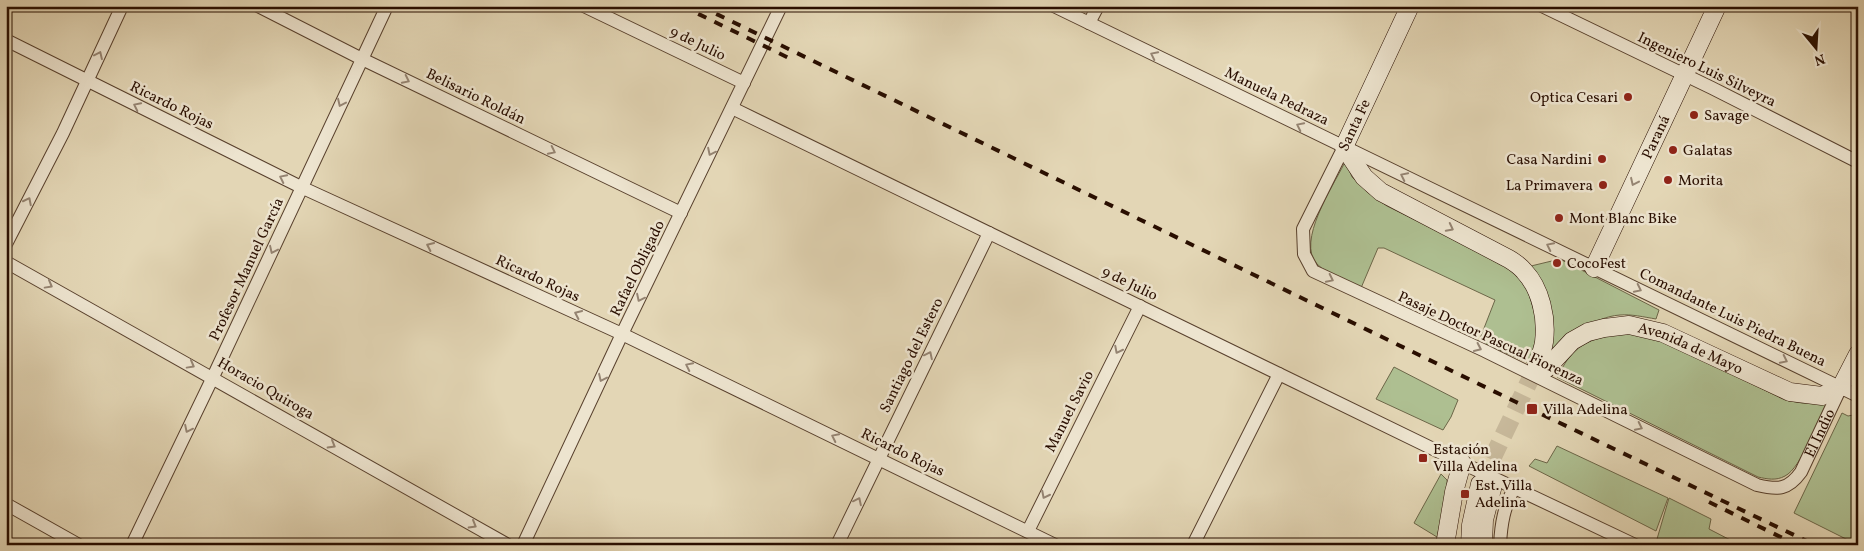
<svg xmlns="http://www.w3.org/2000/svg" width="1864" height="551" viewBox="0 0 1864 551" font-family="Vollkorn,serif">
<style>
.green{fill:#aebf91;stroke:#6c6648}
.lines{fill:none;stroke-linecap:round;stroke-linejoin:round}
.secondary-tunnel{stroke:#c7b89a;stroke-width:18;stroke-dasharray:18 9;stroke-linecap:butt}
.street-casing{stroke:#58402d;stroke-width:14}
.secondary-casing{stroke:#290e00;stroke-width:19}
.street{stroke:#ede4cf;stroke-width:12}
.secondary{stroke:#ede4cf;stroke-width:18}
.rail{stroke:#290e00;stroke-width:4;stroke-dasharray:9 9;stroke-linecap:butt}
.oneway{stroke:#958472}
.poi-dot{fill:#8f2418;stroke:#ede4cf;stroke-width:2}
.labels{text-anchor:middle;stroke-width:5;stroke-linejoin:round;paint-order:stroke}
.street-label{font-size:15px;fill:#290e00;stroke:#ede4cf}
.poi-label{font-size:15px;fill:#290e00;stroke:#ede4cf;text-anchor:start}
</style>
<rect width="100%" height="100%" fill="#e3d6b5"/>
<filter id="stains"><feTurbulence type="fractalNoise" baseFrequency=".004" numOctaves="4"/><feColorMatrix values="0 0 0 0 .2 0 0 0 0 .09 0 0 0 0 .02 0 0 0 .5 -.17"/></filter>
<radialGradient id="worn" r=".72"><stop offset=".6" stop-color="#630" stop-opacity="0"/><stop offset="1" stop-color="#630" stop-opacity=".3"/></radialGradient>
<path class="green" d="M1344,164l4,3 4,10 15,15 20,14 113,56 18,15 10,14 9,30 -1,21 -5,22 -52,-23 16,-41 -111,-52h-6l-17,40c-14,-7 -33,-13 -44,-24 -21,-22 16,-78 27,-100z
M1560,259l99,51 -3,9c-12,-2 -25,-5 -36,-4 -31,2 -53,29 -75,49l-14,-98z
M1638,333l36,13 111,54 17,3 25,-1c-8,18 -26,66 -42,74 -9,5 -18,3 -27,1l-201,-100c5,-8 10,-19 18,-26 18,-16 41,-16 63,-18z
M1394,367l64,33 -7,17 -8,13 -67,-31z
M1842,413l6,3 10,-2v131l-64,-32z
M1557,446l111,52 -12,33 -127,-65 6,-7 12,4z
M1441,474l6,6v14l-10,43 -23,-14z
M1669,498l42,21 -2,10 31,16h-73l-10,-6z"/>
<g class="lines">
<path class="secondary-tunnel" d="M1480,484l57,-119"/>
<defs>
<g id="street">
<path d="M258,6l104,53 319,154"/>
<path d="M584,6l160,77"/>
<path d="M1054,6l804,390"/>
<path d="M1542,6l170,82 146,74"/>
<path d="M1089,23l9,-17"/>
<path d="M6,40l297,148 319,146 433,211"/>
<path d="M732,108l730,355 173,82"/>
<path id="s1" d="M1344,147l-41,82 1,25 9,17 172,80 272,134c21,5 31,5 44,-13l40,-85"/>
<path d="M6,244l57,-111 59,-127"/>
<path d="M6,262l502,283"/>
<path d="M6,504l73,41"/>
<path d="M1028,531l112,-225"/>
<path d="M132,545l81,-168 174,-371"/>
<path d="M523,545l99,-211 159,-328"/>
<path d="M837,545l152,-312"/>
<path d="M1193,545l86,-171"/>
<path d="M1500,545c1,-21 4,-38 14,-57"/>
</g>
<g id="secondary">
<path d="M1410,6l-66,141 20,30 17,15 128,67c5,3 11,7 15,12 17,18 23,47 20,71 -1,7 -4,15 -7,23"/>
<path id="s2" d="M1594,268l123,-262"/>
<path id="s3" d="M1546,369l26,-28 16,-9 16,-4 25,-3 34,8 127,59 32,4 19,-9 17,-33"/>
<path d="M1445,545l9,-53 8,-29"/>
<path d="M1470,545l1,-20 9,-41"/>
<path d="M1483,545l1,-25 8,-31"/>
</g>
</defs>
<use href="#street" class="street-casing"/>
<use href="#secondary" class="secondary-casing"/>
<use href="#street" class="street"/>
<use href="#secondary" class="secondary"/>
<path class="rail" d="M682,6l111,54
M700,6l816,396 299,143
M1709,502l88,43"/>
</g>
<defs><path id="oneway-chevron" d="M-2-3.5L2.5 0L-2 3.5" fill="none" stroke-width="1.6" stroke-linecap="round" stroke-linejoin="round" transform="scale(1.25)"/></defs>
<g class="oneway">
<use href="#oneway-chevron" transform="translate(99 55) rotate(-65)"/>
<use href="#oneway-chevron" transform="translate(1154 55) rotate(-154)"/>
<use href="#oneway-chevron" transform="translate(406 80) rotate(26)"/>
<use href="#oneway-chevron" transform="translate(341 103) rotate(115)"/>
<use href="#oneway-chevron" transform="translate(137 106) rotate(-154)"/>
<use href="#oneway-chevron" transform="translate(1300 126) rotate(-154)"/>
<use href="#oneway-chevron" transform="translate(552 151) rotate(26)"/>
<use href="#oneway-chevron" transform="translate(711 152) rotate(116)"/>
<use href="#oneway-chevron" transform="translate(1404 176) rotate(-154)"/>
<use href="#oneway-chevron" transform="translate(283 178) rotate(-154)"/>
<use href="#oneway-chevron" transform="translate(1634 182) rotate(115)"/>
<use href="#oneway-chevron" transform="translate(28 201) rotate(-63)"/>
<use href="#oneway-chevron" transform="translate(1450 228) rotate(27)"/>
<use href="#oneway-chevron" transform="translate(430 246) rotate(-155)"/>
<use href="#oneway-chevron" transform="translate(1550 246) rotate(-154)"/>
<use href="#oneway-chevron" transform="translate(273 250) rotate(115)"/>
<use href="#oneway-chevron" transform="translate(1330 279) rotate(26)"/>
<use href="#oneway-chevron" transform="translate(49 285) rotate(29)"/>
<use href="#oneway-chevron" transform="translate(1638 289) rotate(26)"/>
<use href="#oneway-chevron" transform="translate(640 298) rotate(116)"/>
<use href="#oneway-chevron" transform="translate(578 314) rotate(-155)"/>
<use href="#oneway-chevron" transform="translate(1478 348) rotate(25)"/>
<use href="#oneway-chevron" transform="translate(1118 350) rotate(117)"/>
<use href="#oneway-chevron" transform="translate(929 355) rotate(-64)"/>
<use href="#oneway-chevron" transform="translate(1784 360) rotate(26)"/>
<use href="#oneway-chevron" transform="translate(191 365) rotate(29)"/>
<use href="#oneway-chevron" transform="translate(689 366) rotate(-154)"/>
<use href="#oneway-chevron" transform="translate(602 378) rotate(115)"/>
<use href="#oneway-chevron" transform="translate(1639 427) rotate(26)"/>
<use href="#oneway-chevron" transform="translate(188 429) rotate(116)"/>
<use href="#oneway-chevron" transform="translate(835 437) rotate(-154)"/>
<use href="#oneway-chevron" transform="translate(332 445) rotate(30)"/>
<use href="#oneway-chevron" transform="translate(1045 495) rotate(117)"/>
<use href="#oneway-chevron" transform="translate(858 501) rotate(-64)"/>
<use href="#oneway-chevron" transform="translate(473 525) rotate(30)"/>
</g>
<g class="poi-dot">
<circle cx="1628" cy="97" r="5"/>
<circle cx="1694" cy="115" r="5"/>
<circle cx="1673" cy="150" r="5"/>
<circle cx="1602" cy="159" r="5"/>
<circle cx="1668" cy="180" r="5"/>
<circle cx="1603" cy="185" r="5"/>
<circle cx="1559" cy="218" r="5"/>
<circle cx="1557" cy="263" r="5"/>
<rect x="1526" y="403" width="12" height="12" rx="2.5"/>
<rect x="1418" y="453" width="10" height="10" rx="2.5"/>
<rect x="1460" y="489" width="10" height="10" rx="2.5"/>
</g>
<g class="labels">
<g class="street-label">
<text transform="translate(698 43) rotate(26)" y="5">9 de Julio</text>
<text transform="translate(1707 69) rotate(26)" y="5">Ingeniero Luis Silveyra</text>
<text transform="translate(476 96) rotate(26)" y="5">Belisario Roldán</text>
<text transform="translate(1277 96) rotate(26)" y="5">Manuela Pedraza</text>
<text transform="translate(172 105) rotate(26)" y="5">Ricardo Rojas</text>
<text transform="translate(1354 125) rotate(-65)" y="5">Santa Fe</text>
<text dy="5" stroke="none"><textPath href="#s2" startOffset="145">Paraná</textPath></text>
<text transform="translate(637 268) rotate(-64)" y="5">Rafael Obligado</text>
<text transform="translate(246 269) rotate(-65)" y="5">Profesor Manuel García</text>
<text transform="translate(538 278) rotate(25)" y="5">Ricardo Rojas</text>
<text transform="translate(1130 283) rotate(26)" y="5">9 de Julio</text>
<text transform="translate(1733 317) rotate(26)" y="5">Comandante Luis Piedra Buena</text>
<text transform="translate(1491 338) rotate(25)" y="5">Pasaje Doctor Pascual Fiorenza</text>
<text dy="5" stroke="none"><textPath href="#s3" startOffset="164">Avenida de Mayo</textPath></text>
<text transform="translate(911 355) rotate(-64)" y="5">Santiago del Estero</text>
<text transform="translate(266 388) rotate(30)" y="5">Horacio Quiroga</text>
<text transform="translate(1069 411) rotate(-63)" y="5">Manuel Savio</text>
<text dy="5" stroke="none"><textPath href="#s1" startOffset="722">El Indio</textPath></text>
<text transform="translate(903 452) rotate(26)" y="5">Ricardo Rojas</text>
</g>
<g class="poi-label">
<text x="1618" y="102" text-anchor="end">Optica Cesari</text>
<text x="1704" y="120">Savage</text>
<text x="1683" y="155">Galatas</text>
<text x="1592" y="164" text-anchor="end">Casa Nardini</text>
<text x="1678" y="185">Morita</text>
<text x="1593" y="190" text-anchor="end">La Primavera</text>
<text x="1569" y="223">Mont Blanc Bike</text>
<text x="1567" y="268">CocoFest</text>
<text x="1543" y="414">Villa Adelina</text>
<text x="1433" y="454">Estación<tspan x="1433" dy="17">Villa Adelina</tspan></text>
<text x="1475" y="490">Est. Villa<tspan x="1475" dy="17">Adelina</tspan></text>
</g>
</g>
<rect width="1864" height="551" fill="none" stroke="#e3d6b5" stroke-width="25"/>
<rect x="8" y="8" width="1849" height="536" fill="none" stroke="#290e00" stroke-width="2.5"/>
<rect x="12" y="12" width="1839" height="526" fill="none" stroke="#290e00"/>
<g transform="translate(1816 48) rotate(162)" stroke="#ede4cf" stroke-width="4" paint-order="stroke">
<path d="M0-4L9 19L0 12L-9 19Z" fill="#290e00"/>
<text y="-8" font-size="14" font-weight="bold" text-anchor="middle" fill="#290e00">N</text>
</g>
<rect width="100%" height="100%" filter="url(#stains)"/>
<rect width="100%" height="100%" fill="url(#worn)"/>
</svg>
